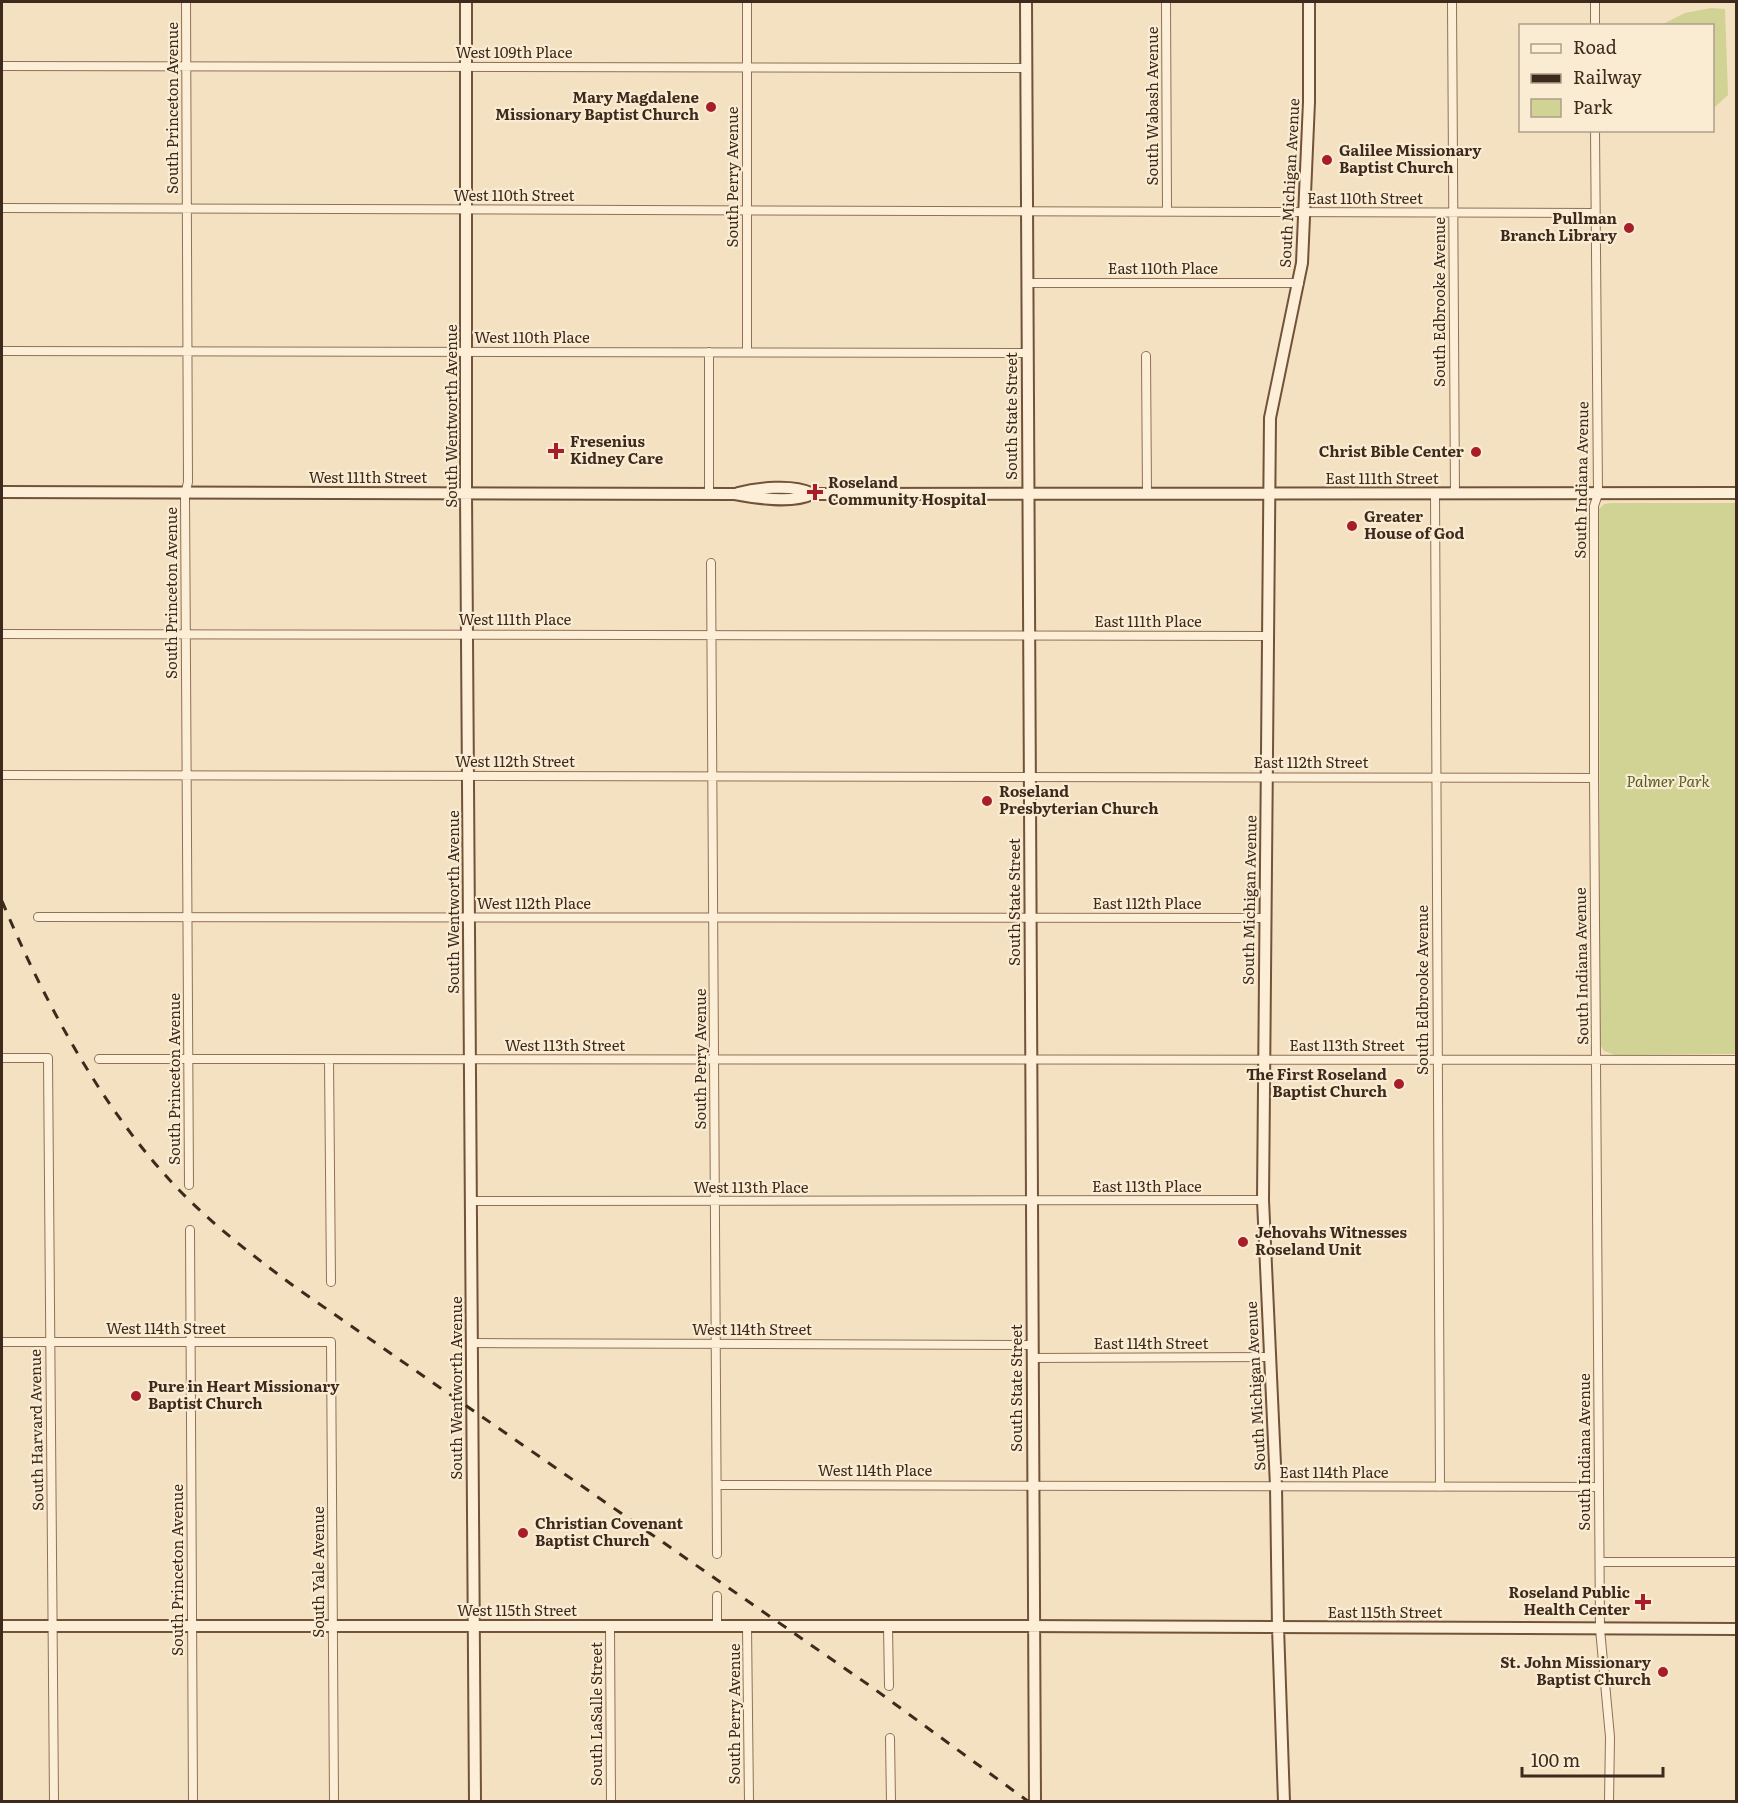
<svg xmlns="http://www.w3.org/2000/svg" width="1738" height="1803" viewBox="0 0 1738 1803" font-family="Literata,serif">
<style>
.green{fill:#d0d394}
.lines{fill:none;stroke-linecap:round;stroke-linejoin:round}
.street-casing{stroke:#907156;stroke-width:10}
.secondary-casing{stroke:#725239;stroke-width:14}
.street{stroke:#fdefd7;stroke-width:8}
.secondary{stroke:#fdefd7;stroke-width:10}
.rail{stroke:#3e2a1c;stroke-width:3;stroke-dasharray:10 10;stroke-linecap:butt}
.poi-dot{fill:#a71e29;stroke:#faecd3;stroke-width:2}
.labels{text-anchor:middle;stroke-width:4.5;stroke-linejoin:round;paint-order:stroke}
.street-label{font-size:15px;fill:#3e2a1c;stroke:#faecd3}
.poi-label{font-size:15px;font-weight:bold;fill:#3e2a1c;stroke:#faecd3;text-anchor:start}
.park-label{font-size:15px;font-style:italic;fill:#525d20;stroke:#faecd3}
</style>
<rect width="100%" height="100%" fill="#f3e1c2"/>
<path class="green" d="M1711,8l14,1 3,86 -13,12h-3v-81l-51,-1 24,-12z
M1611,503h125v551l-121,1 -11,-4 -4,-7 -1,-535 5,-5z"/>
<g class="lines">
<defs>
<path id="street" d="M186,2l2,480 -3,13 4,690
M747,2v350
M1166,2l1,209
M1452,2l3,492
M1595,2v24
M2,66l1024,2
M1595,130l3,364 -4,12v272l6,851 10,108 -1,65
M2,208l1593,5
M1027,283h272
M2,351l1025,2
M1146,356l1,138
M709,494v-142
M1435,494l5,993
M711,563l6,991
M2,634l1266,2
M2,775l1592,3
M38,917l1227,1
M2,1058h46l6,744
M99,1059l1637,1
M329,1060l2,222
M471,1201l792,-1
M190,1230l3,572
M2,1342h329l3,460
M472,1343l560,2
M1032,1358l238,-1
M717,1485l882,2
M1600,1562h136
M717,1596v30
M610,1626l1,176
M747,1626l2,176
M888,1626l1,60
M890,1738l1,64"/>
<path id="secondary" d="M466,2v491l9,1309
M1026,2l9,1800
M2,492l733,2c21,4 57,10 77,0l924,-1
M738,493c20,-5 54,-9 73,0
M2,1626h1017l717,3
M1284,1802l-6,-175 -2,-141 -13,-286 7,-782 32,-155 7,-161v-100"/>
</defs>
<use href="#street" class="street-casing"/>
<use href="#secondary" class="secondary-casing"/>
<use href="#street" class="street"/>
<use href="#secondary" class="secondary"/>
<path class="rail" d="M2,901c42,101 103,214 181,293 35,35 73,64 112,93l578,401 156,114"/>
</g>
<g class="poi-dot">
<circle cx="711" cy="107" r="6"/>
<circle cx="1327" cy="160" r="6"/>
<circle cx="1629" cy="228" r="6"/>
<path d="M553 442h6v6h6v6h-6v6h-6v-6h-6v-6h6z"/>
<circle cx="1476" cy="452" r="6"/>
<path d="M812 483h6v6h6v6h-6v6h-6v-6h-6v-6h6z"/>
<circle cx="1352" cy="526" r="6"/>
<circle cx="987" cy="801" r="6"/>
<circle cx="1399" cy="1084" r="6"/>
<circle cx="1243" cy="1242" r="6"/>
<circle cx="136" cy="1396" r="6"/>
<circle cx="523" cy="1533" r="6"/>
<path d="M1640 1593h6v6h6v6h-6v6h-6v-6h-6v-6h6z"/>
<circle cx="1663" cy="1672" r="6"/>
</g>
<g class="labels">
<g class="street-label">
<text x="514" y="58">West 109th Place</text>
<text transform="translate(1153 106) rotate(-90)" y="5">South Wabash Avenue</text>
<text transform="translate(173 108) rotate(-90)" y="5">South Princeton Avenue</text>
<text transform="translate(733 177) rotate(-90)" y="5">South Perry Avenue</text>
<text transform="translate(1290 183) rotate(-87)" y="5">South Michigan Avenue</text>
<text x="514" y="201">West 110th Street</text>
<text x="1365" y="204">East 110th Street</text>
<text x="1163" y="274">East 110th Place</text>
<text transform="translate(1440 302) rotate(-90)" y="5">South Edbrooke Avenue</text>
<text x="532" y="343">West 110th Place</text>
<text transform="translate(452 416) rotate(-90)" y="5">South Wentworth Avenue</text>
<text transform="translate(1012 416) rotate(-90)" y="5">South State Street</text>
<text x="368" y="483">West 111th Street</text>
<text x="1382" y="484">East 111th Street</text>
<text transform="translate(1582 480) rotate(-89)" y="5">South Indiana Avenue</text>
<text transform="translate(172 593) rotate(-90)" y="5">South Princeton Avenue</text>
<text x="515" y="625">West 111th Place</text>
<text x="1148" y="627">East 111th Place</text>
<text x="515" y="767">West 112th Street</text>
<text x="1311" y="768">East 112th Street</text>
<text transform="translate(1250 900) rotate(-89)" y="5">South Michigan Avenue</text>
<text transform="translate(454 902) rotate(-90)" y="5">South Wentworth Avenue</text>
<text transform="translate(1015 902) rotate(-90)" y="5">South State Street</text>
<text x="534" y="909">West 112th Place</text>
<text x="1147" y="909">East 112th Place</text>
<text transform="translate(1582 966) rotate(-91)" y="5">South Indiana Avenue</text>
<text transform="translate(1423 990) rotate(-90)" y="5">South Edbrooke Avenue</text>
<text x="565" y="1051">West 113th Street</text>
<text x="1347" y="1051">East 113th Street</text>
<text transform="translate(701 1059) rotate(-90)" y="5">South Perry Avenue</text>
<text transform="translate(175 1079) rotate(-90)" y="5">South Princeton Avenue</text>
<text x="1147" y="1192">East 113th Place</text>
<text x="751" y="1193">West 113th Place</text>
<text x="166" y="1334">West 114th Street</text>
<text x="752" y="1335">West 114th Street</text>
<text x="1151" y="1349">East 114th Street</text>
<text transform="translate(1256 1386) rotate(-93)" y="5">South Michigan Avenue</text>
<text transform="translate(457 1388) rotate(-90)" y="5">South Wentworth Avenue</text>
<text transform="translate(1017 1388) rotate(-90)" y="5">South State Street</text>
<text transform="translate(37 1430) rotate(-91)" y="5">South Harvard Avenue</text>
<text transform="translate(1585 1452) rotate(-90)" y="5">South Indiana Avenue</text>
<text x="875" y="1476">West 114th Place</text>
<text x="1334" y="1478">East 114th Place</text>
<text transform="translate(178 1570) rotate(-90)" y="5">South Princeton Avenue</text>
<text transform="translate(319 1572) rotate(-90)" y="5">South Yale Avenue</text>
<text x="517" y="1616">West 115th Street</text>
<text x="1385" y="1618">East 115th Street</text>
<text transform="translate(597 1714) rotate(-90)" y="5">South LaSalle Street</text>
<text transform="translate(735 1714) rotate(-90)" y="5">South Perry Avenue</text>
</g>
<g class="poi-label">
<text x="699" y="103" text-anchor="end">Mary Magdalene<tspan x="699" dy="17">Missionary Baptist Church</tspan></text>
<text x="1339" y="156">Galilee Missionary<tspan x="1339" dy="17">Baptist Church</tspan></text>
<text x="1617" y="224" text-anchor="end">Pullman<tspan x="1617" dy="17">Branch Library</tspan></text>
<text x="570" y="447">Fresenius<tspan x="570" dy="17">Kidney Care</tspan></text>
<text x="1464" y="457" text-anchor="end">Christ Bible Center</text>
<text x="828" y="488">Roseland<tspan x="828" dy="17">Community Hospital</tspan></text>
<text x="1364" y="522">Greater<tspan x="1364" dy="17">House of God</tspan></text>
<text x="999" y="797">Roseland<tspan x="999" dy="17">Presbyterian Church</tspan></text>
<text x="1387" y="1080" text-anchor="end">The First Roseland<tspan x="1387" dy="17">Baptist Church</tspan></text>
<text x="1255" y="1238">Jehovahs Witnesses<tspan x="1255" dy="17">Roseland Unit</tspan></text>
<text x="148" y="1392">Pure in Heart Missionary<tspan x="148" dy="17">Baptist Church</tspan></text>
<text x="535" y="1529">Christian Covenant<tspan x="535" dy="17">Baptist Church</tspan></text>
<text x="1630" y="1598" text-anchor="end">Roseland Public<tspan x="1630" dy="17">Health Center</tspan></text>
<text x="1651" y="1668" text-anchor="end">St. John Missionary<tspan x="1651" dy="17">Baptist Church</tspan></text>
</g>
<g class="park-label">
<text x="1668" y="787">Palmer Park</text>
</g>
</g>
<rect width="1738" height="1803" fill="none" stroke="#3e2a1c" stroke-width="6"/>
<rect x="1519" y="24" width="195" height="108" fill="#faecd3" stroke="#af9e8a" stroke-width="1.5"/>
<rect x="1531" y="44" width="30" height="9" fill="#fdefd7" stroke="#af9e8a" stroke-width="1.5"/>
<text x="1573" y="54" font-size="18" fill="#3e2a1c">Road</text>
<rect x="1531" y="74" width="30" height="9" fill="#3e2a1c" stroke="#af9e8a" stroke-width="1.5"/>
<text x="1573" y="84" font-size="18" fill="#3e2a1c">Railway</text>
<rect x="1531" y="99" width="30" height="18" fill="#d0d394" stroke="#af9e8a" stroke-width="1.5"/>
<text x="1573" y="114" font-size="18" fill="#3e2a1c">Park</text>
<path d="M1522 1767v9h141v-9" fill="none" stroke="#3e2a1c" stroke-width="3"/>
<text x="1531" y="1767" font-size="18" fill="#3e2a1c" stroke="#faecd3" stroke-width="4.5" paint-order="stroke">100 m</text>
</svg>
